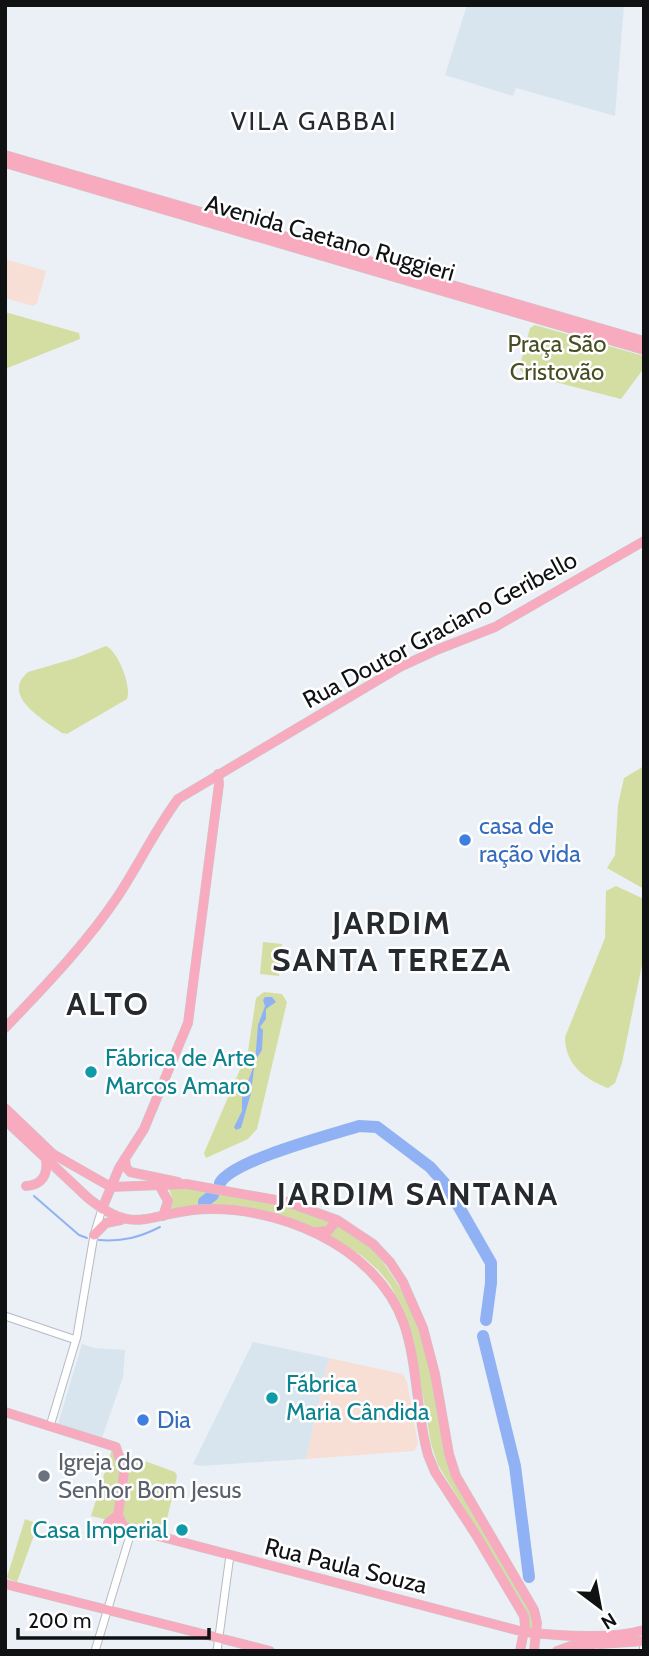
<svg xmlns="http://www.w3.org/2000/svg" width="649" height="1656" viewBox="0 0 649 1656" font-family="Cabin,sans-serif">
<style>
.built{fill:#d8e5ef}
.education{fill:#f8dfd6}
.green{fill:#d4dea2}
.water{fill:#90b2f5}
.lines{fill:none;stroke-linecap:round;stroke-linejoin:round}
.stream{stroke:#90b2f5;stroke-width:2}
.river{stroke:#90b2f5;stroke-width:12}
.minor-casing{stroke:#b5bbc0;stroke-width:9}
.major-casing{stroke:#cacbcb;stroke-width:10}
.minor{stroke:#fff;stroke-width:7}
.major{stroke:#f8aabe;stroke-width:9}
.shop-dot{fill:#3f7fe0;stroke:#fff;stroke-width:2.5}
.culture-dot{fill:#0f9aa8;stroke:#fff;stroke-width:2.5}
.worship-dot{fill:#6b7280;stroke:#fff;stroke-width:2.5}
.labels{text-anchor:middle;stroke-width:5;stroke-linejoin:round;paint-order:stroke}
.street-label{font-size:24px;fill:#0f1113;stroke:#fff}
.park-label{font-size:24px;fill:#484e23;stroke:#fff}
.shop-label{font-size:24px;fill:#366cbe;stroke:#fff;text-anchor:start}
.culture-label{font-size:24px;fill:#0d838f;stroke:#fff;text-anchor:start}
.worship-label{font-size:24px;fill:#5b616d;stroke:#fff;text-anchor:start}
.neighbourhood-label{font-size:26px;letter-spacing:2px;fill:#262a2e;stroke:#fff}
.district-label{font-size:32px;font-weight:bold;letter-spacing:2px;fill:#262a2e;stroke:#fff}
</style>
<rect width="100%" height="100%" fill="#eaf0f5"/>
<path class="built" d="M467,5h157l-9,111 -99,-28 -3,8 -68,-21z
M253,1342l76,16 -23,101 -105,7 -8,-2z
M82,1344l12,4 31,2 -2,27 -21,61 -44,-14z"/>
<path class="education" d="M5,259l41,12 -9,32 -4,3 -28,-8z
M329,1358l74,16 4,8 11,62 -4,7 -108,8z"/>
<path class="green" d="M5,312l74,21 1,6 -75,30z
M535,325l109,31v12l-23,31 -97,-25 -4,-4v-5l10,-37z
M106,646c12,5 26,41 21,53l-60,35 -5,-1c-18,-13 -62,-37 -34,-61l48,-14z
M644,766v123l-37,-21 8,-13 3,-50 6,-27z
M616,886l28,13v56l-22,108 -7,20 -7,5c-24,-9 -43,-24 -43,-51l40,-99 1,-47z
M263,942l19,2 -3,32 -19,-2z
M264,992l18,2 5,8 -30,127 -9,10 -42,19 -2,-5 44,-102 8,-53z
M187,1187l104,18 36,13 42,28 14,16 24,36 14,33 32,148 80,138 1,12h-5l-4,-21 -87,-143 -7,-21 -18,-107 -10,-29 -14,-25 -11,-13 -16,-14 -33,-20 -112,-31 -47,4 3,-8 -4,-13z
M112,1449l63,23 2,4 -12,52 -6,3 -31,-7 -5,-9 -8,-2 -7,7 -17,-4z
M25,1519l13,5 -21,58 -8,-3 -2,-2z"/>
<path class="water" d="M265,997h7l4,5 -10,7v10l-6,8 3,3 -1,20 -7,11 -4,32 -10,35 -5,2 -2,-3 8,-16v-13l13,-36 3,-37 7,-19 -2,-6z"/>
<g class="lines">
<path class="stream" d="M34,1196l45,39 8,3
M99,1240c24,2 41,-3 61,-13"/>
<path class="river" d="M220,1183c13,-23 111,-48 139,-57l18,1 53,40 17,19 44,77v20l-5,37
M204,1202l9,-7
M483,1336l32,130 14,111"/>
<defs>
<path id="minor" d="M5,1316l71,24
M50,1426l27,-90 17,-101 8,-26
M582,1647l14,4
M95,1651l37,-122
M217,1651l13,-96
M643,1651l1,-5"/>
<path id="major" d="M5,155l639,186
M5,163l639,187
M5,1028c40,-42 81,-84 113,-132 21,-32 37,-66 60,-97l222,-132 39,-18 56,-22 149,-86
M5,1108l48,46 58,33 75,-3 101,18 50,18 36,24 17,18 13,20 20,46 12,46 14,80 7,22 78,134 3,13 -3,28
M5,1120l83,78c45,36 55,18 105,12 79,-8 184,35 211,114 14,42 12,88 24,131l7,17 41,63 48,81 1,10 -5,25
M125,1158l1,9 4,5 48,10
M158,1183l10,18 -5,15
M26,1186c16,-1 22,-11 20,-27
M102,1209l17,-41 25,-39 44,-106 31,-239 -1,-10
M315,1232l13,-1 9,-11
M94,1235l12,-12 15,-3
M5,1412l111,35 8,26 -6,42 6,12 400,105c36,4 85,8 120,-2
M108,1523l10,-8
M5,1584l265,67
M557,1651l14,-5 73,-5"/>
</defs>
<use href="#minor" class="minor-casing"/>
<use href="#major" class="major-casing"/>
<use href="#minor" class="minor"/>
<use href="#major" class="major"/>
</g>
<g class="shop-dot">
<circle cx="465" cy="840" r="7"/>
<circle cx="143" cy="1420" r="7"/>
</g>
<g class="culture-dot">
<circle cx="91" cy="1072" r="7"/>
<circle cx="272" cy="1398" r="7"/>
<circle cx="182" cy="1530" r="7"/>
</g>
<circle class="worship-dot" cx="44" cy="1476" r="7"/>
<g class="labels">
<g class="street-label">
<text transform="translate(330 238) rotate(16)" y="8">Avenida Caetano Ruggieri</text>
<text transform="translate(440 630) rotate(-28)" y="8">Rua Doutor Graciano Geribello</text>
<text transform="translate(346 1566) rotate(14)" y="8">Rua Paula Souza</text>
</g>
<g class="park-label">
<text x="557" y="352">Praça São<tspan x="557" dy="28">Cristovão</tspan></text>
</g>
<g class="shop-label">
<text x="479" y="834">casa de<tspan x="479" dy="28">ração vida</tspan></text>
<text x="157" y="1428">Dia</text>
</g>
<g class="culture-label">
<text x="105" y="1066">Fábrica de Arte<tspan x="105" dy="28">Marcos Amaro</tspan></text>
<text x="286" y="1392">Fábrica<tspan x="286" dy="28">Maria Cândida</tspan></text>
<text x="168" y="1538" text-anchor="end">Casa Imperial</text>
</g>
<g class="worship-label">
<text x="58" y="1470">Igreja do<tspan x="58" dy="28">Senhor Bom Jesus</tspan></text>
</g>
<g class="neighbourhood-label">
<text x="314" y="130">VILA GABBAI</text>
</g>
<g class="district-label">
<text x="392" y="934">JARDIM<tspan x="392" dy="37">SANTA TEREZA</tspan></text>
<text x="108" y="1015">ALTO</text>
<text x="418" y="1205">JARDIM SANTANA</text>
</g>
</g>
<rect width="649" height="1656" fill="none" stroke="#0f1113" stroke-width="14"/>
<g transform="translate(600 1607) rotate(148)" stroke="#ffffff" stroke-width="5" paint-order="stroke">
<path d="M0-5L12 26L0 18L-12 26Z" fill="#0f1113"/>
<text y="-10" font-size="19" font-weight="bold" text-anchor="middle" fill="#0f1113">N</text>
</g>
<path d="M18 1628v10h191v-10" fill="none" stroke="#0f1113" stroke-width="3.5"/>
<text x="28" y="1628" font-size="21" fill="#0f1113" stroke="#ffffff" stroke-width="5" paint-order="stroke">200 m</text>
</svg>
